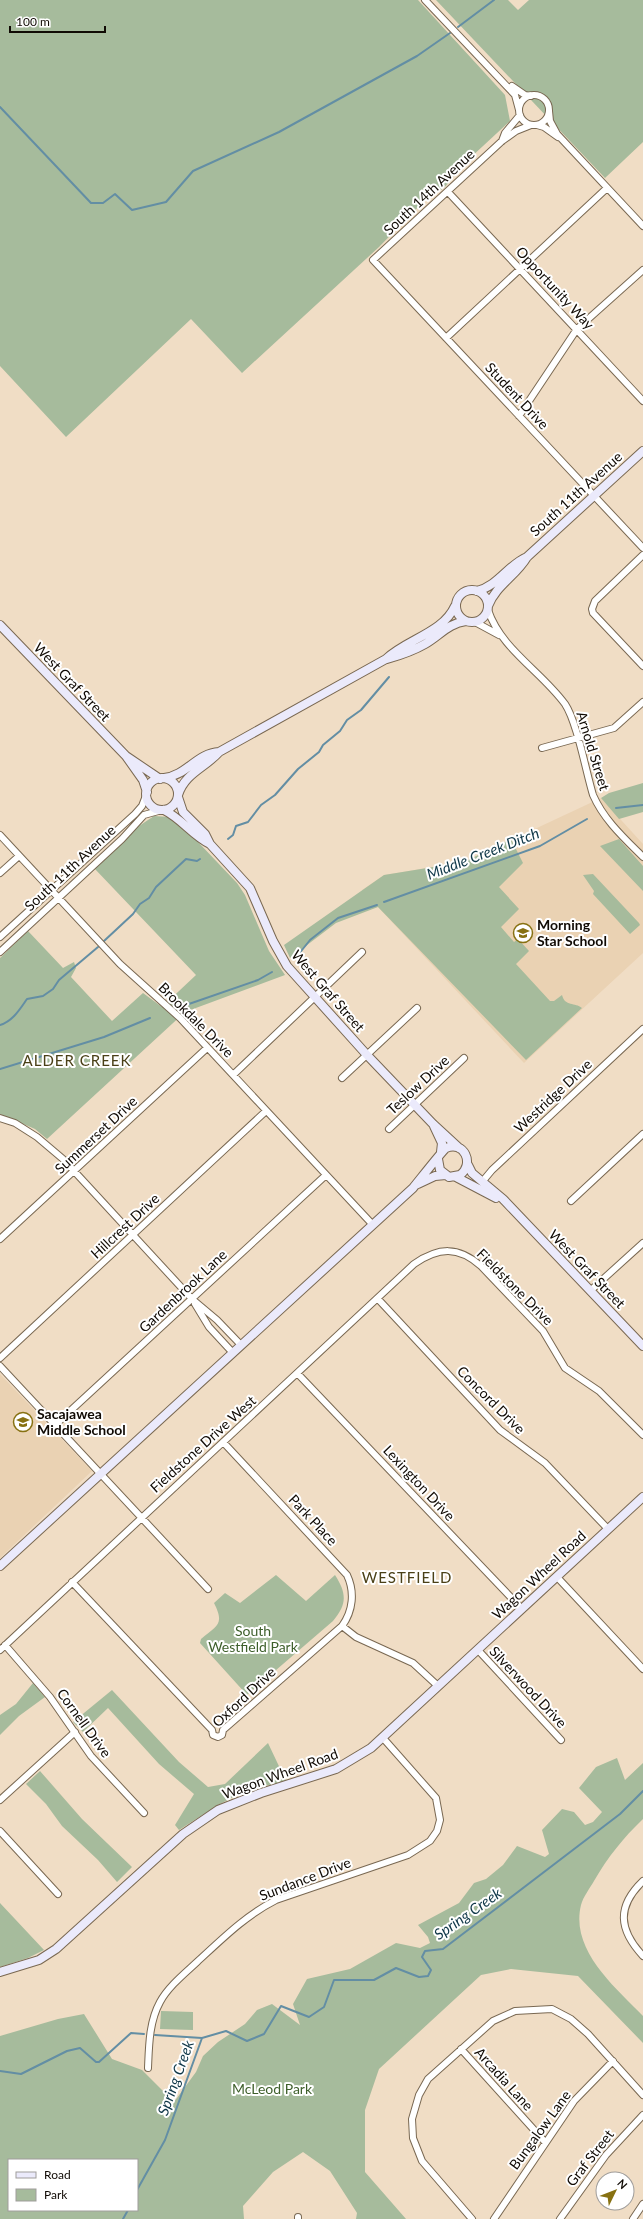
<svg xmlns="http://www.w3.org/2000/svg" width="643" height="2219" viewBox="0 0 643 2219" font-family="Lato,sans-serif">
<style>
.built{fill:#ead2b3}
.green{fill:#a6bb9c;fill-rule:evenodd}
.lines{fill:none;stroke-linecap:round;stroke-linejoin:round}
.stream{stroke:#638ea4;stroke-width:2}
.street-casing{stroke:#796852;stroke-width:8}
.secondary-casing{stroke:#796852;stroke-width:10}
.street{stroke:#fff;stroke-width:6}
.secondary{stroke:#ebeafb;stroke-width:8}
.labels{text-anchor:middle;stroke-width:4;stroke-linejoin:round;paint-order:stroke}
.street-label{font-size:14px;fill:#100a04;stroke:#fff}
.poi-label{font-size:14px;font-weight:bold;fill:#100a04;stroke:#fff;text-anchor:start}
.park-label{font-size:14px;fill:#3e5f2b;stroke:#fff}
.water-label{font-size:15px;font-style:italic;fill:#0f3748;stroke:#fff}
.neighbourhood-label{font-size:15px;letter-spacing:1px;fill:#4a4017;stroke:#fff}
</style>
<rect width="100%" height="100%" fill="#f0ddc5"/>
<path class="built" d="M601,798l42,46v109l-119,110 -162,-173 22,-15 80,-13z
M0,1374l92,97 -92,87z"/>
<path class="green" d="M0,0h418l87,95 5,26 -54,50c-4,10 -16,23 -26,24l-51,52 -137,126 -51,-54 -125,118 -66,-71z
M436,0h72l10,10 11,-10h114v142l-38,36z
M643,783v29l-24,7 -18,-21 8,-5z
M154,816l16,1 10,6 57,60 8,12 24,56 16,24 -100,37 -138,127 -12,-10 -35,-15v-156l28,-27 35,37 11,-6 2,6 -5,9 41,44 31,-28 19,14 34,-32 -102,-107 42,-40z
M511,839l12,24 -24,24 20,22 -18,18 13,15 4,-3 11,12 -13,13 34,37h4l8,-6c3,12 13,7 20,13l-56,52 -148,-153 -42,16 -46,35 -6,-13 100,-70 80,-13z
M619,839l24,27v25l-43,-45z
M593,874l46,49 1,2 -10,9 -37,-40 1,-3 -11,-16z
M276,1575l30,26 29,-26c12,19 12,29 -2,46l-86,74 -47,-52 1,-4c16,-14 24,-14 13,-36l11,-10 15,10z
M33,1683l12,14 -26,19 -19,19v-20l16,-11z
M112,1690l67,72 29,25 17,-3 43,-41 18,38 -39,9 -29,15 -39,25 -4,-5 19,-31 -35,-30 -51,-56 -25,24 -10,-10z
M617,1758l8,22 18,-17v56c-20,19 -35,38 -49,62 -4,7 -11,16 -13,24 -11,45 34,82 62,111v27l-65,-67 -67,-7 -30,6 -102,94 -14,41v62l41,47h-50l1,-6 -27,-42 -27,-19 -30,20 -30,34 1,13h-244v-183l58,-17 26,-5 28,45 30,11 32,32 22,-30 7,-16 15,-14 27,-18 12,-14 15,-6 28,21 -7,-21 14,-25 43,-10 46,-26 24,5 10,-5 -2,-6 -10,-12 41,-22 15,-20 12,-4 17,-14 14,-19 28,11 4,-3 -7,-24 20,-21 12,3 11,13 8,-3 9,-10 -23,-24 17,-21zM9,2160h128v50h-128z
M40,1771l42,48 50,48 -15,15 -19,-22 -36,-34 -16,-22 -20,-20z
M0,1903l44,47 -16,8 -28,9z
M161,2011l32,1v18l-33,-1z"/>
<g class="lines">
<path class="stream" d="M458,27l36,-27
M0,107l91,96h12l12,-9 17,16 34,-8 27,-31 86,-39 138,-76 33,-23
M616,808l27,-3
M228,839l5,-4 3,-9 12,-4 13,-17 14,-10 23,-26 21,-17 4,-7 17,-14 7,-11 14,-10 28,-33
M384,902l156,-56 47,-27
M104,941l29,-27 7,-10 9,-6 7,-11 30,-28 11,2 3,-2
M298,955l12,-15 28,-22 39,-13
M186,1005l72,-25 14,-8
M0,1025c13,-4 20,-16 27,-26l16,-3 10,-7 6,-9 39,-33
M0,1069l104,-32 46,-19
M155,2035l47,3
M0,2071l21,3 46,-23 13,-3 16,14h3l32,-29 13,1
M137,2190l28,-50 37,-102 24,-7 21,10 17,-7 17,-28 28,11 15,-10 10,-27h40l22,-12 23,9 9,-1 3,-6 -9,-13 3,-6 18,-2 177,-135 23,-23
M123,2219l5,-9"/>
<defs>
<path id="street" d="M425,0l90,95 4,15
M512,86l13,9 6,1
M519 110a15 15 0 1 1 30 0a15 15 0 1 1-30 0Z
M549,111l1,10 7,13 86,92
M531,125l-15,6 -14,10 -129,119 270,288
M537,125l7,2 14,10
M502,141l3,-8 15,-18
M448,192l195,209
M446,338l161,-150
M519,416l58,-87 66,-59
M643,555l-48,46 -3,8 1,4 50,53
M488,610c13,39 53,61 77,94 12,18 21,68 28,91 11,25 31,43 50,62
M475,622l24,13
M542,748l72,-20 29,-26
M0,835l120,129 60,54 193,207
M0,873l19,-17
M0,937l135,-123 7,-8 5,-13
M0,952l122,-113 22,-24 18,-5
M233,1075l129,-123
M342,1078l75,-70
M0,1118l15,5 22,14 26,22 129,140 25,21 24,25
M389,1129l75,-71
M482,1182l10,-12 151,-141
M571,1201l72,-67
M0,1239l207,-191
M590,1291l53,-48
M378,1299l122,131 45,33 63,66
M195,1304l14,23 24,26
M0,1358l266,-247
M0,1366l208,223
M298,1374l224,235
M55,1425l271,-250
M557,1577l86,92
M72,1582l140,148 1,5 5,2 4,-2 1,-5 119,-104c11,-15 13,-34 5,-51l-124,-133
M342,1626l14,11 57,26 25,23
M5,1645l45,52 41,59 53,57
M0,1650l414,-386c25,-17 44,-18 67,2l62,65 22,37 34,23 44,44
M478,1650l83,90
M0,1800l75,-68
M0,1831l58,63
M643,1881c-27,26 -24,49 0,75
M461,2049l84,93
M148,2068c1,-22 1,-46 12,-66 8,-15 24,-28 37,-40 25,-23 49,-47 79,-62l132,-45 22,-14 7,-10 3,-11 -4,-22 -53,-60
M298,2219v-2
M472,2219l-50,-58 -9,-23 -1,-19 7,-24 9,-16 65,-58 22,-10 37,-2 19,10 17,15 55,61
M494,2219l80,-118 39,-40
M560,2219l46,-64 37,-40
M633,2219l10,-15"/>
<path id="secondary" d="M456 606a16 16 0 1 1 32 0a16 16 0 1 1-32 0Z
M477,591c21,-5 31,-26 50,-34
M488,606c8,-21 28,-30 39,-49l116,-106
M0,625l126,131 17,24 4,12
M387,659c14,-4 26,-8 38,-15 14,-8 24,-21 41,-23
M126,756l34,23
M164,778c22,-2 33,-25 55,-26
M146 794a16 16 0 1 1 32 0a16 16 0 1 1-32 0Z
M178,795c7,-22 27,-27 41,-43l167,-93c21,-20 57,-26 69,-53
M178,797l5,15 22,22 5,10 40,44 23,53 14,25 80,89 66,69 26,24
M164,810c18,9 28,25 46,34
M434,1126l8,17 -1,9
M468,1165l4,8 31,26 140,147
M456,1177l40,21
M418,1184l17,-8 11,-1
M0,1566l413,-378c5,-6 30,-38 33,-40 18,-8 29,16 14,27l-11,2 -9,-7 -2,-11
M0,1972l39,-12 17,-11 127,-115 35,-24 43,-17 75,-24 35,-21 272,-251"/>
</defs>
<use href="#street" class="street-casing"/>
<use href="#secondary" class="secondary-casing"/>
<use href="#street" class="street"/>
<use href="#secondary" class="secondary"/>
</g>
<defs>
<symbol id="school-ring" viewBox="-11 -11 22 22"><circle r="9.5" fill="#fff" stroke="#877112" stroke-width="1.5"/><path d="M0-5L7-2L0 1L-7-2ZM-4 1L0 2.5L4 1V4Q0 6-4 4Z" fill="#877112"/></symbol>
</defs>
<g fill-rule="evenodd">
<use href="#school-ring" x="512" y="922" width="22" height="22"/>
<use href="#school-ring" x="12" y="1411" width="22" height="22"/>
</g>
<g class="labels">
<g class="street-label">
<text transform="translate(429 192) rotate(-43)" y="5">South 14th Avenue</text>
<text transform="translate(555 288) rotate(47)" y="5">Opportunity Way</text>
<text transform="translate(517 396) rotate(47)" y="5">Student Drive</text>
<text transform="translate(576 494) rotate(-42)" y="5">South 11th Avenue</text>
<text transform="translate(72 682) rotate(46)" y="5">West Graf Street</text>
<text transform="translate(593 751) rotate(73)" y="5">Arnold Street</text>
<text transform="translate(70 868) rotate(-43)" y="5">South 11th Avenue</text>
<text transform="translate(328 991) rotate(49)" y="5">West Graf Street</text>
<text transform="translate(196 1020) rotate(45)" y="5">Brookdale Drive</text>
<text transform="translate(418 1085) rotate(-43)" y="5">Teslow Drive</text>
<text transform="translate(553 1096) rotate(-43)" y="5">Westridge Drive</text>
<text transform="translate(96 1135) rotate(-43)" y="5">Summerset Drive</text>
<text transform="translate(125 1226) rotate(-43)" y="5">Hillcrest Drive</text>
<text transform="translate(587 1269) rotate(46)" y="5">West Graf Street</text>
<text transform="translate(515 1287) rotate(45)" y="5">Fieldstone Drive</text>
<text transform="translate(183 1291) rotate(-43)" y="5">Gardenbrook Lane</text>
<text transform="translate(491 1400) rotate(45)" y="5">Concord Drive</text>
<text transform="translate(203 1444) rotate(-42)" y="5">Fieldstone Drive West</text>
<text transform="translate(419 1483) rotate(47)" y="5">Lexington Drive</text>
<text transform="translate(313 1520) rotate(47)" y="5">Park Place</text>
<text transform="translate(539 1575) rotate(-43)" y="5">Wagon Wheel Road</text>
<text transform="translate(528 1687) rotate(47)" y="5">Silverwood Drive</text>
<text transform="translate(244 1697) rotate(-43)" y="5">Oxford Drive</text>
<text transform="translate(84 1723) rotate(54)" y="5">Cornell Drive</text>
<text transform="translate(280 1774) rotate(-20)" y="5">Wagon Wheel Road</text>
<text transform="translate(305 1879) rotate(-21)" y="5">Sundance Drive</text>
<text transform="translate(504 2079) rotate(48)" y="5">Arcadia Lane</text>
<text transform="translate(540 2130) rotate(-54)" y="5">Bungalow Lane</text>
<text transform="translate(590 2158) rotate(-52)" y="5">Graf Street</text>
</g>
<g class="poi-label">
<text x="537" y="930">Morning<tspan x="537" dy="16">Star School</tspan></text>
<text x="37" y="1419">Sacajawea<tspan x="37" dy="16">Middle School</tspan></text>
</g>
<g class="park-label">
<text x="253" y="1636">South<tspan x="253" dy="16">Westfield Park</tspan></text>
<text x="272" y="2094">McLeod Park</text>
</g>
<g class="water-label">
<text transform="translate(483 854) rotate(-21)" y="5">Middle Creek Ditch</text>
<text transform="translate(468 1914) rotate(-35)" y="5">Spring Creek</text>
<text transform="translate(176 2078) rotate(-70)" y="5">Spring Creek</text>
</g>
<g class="neighbourhood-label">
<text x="77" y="1066">ALDER CREEK</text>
<text x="407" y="1583">WESTFIELD</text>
</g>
</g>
<rect x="8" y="2159" width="130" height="52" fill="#ffffff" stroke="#9f9d9b"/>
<rect x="16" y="2172" width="20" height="6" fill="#ebeafb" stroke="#9f9d9b"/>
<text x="44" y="2179" font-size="12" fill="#100a04">Road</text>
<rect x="16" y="2189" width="20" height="12" fill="#a6bb9c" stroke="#9f9d9b"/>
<text x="44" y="2199" font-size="12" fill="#100a04">Park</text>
<g transform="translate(615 2191) rotate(47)"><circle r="19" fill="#ffffff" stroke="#9f9d9b"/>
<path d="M0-3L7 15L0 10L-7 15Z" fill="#877112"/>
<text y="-6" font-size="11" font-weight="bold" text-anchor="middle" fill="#100a04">N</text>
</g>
<path d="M10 26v6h95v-6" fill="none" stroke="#100a04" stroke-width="2"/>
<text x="16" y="26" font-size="12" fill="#100a04" stroke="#ffffff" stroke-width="3" paint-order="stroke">100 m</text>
</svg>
